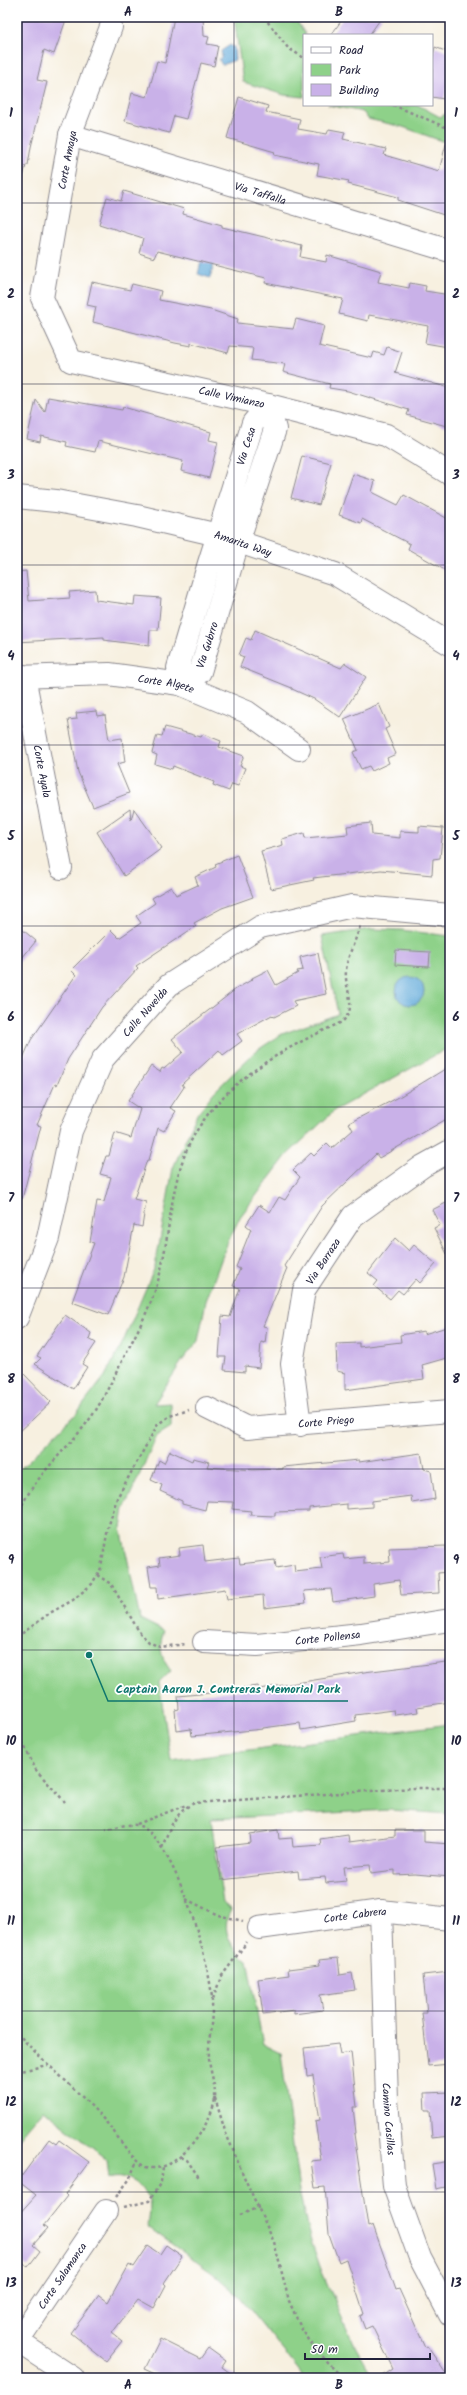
<svg xmlns="http://www.w3.org/2000/svg" width="467" height="2395" viewBox="0 0 467 2395" font-family="Kalam,sans-serif">
<style>
.green{fill:#8ed189;stroke:#587a62}
.water{fill:#62aad9;stroke:#42668a}
.building{fill:#c9b1e8}
.lines{fill:none;stroke-linecap:round;stroke-linejoin:round}
.minor-casing{stroke:#8c898e;stroke-width:24}
.path{stroke:#8c898e;stroke-width:2.5;stroke-dasharray:3 3;stroke-linecap:butt}
.minor{stroke:#fff;stroke-width:22}
.grid{fill:none;stroke:#22223b;stroke-width:1;stroke-opacity:0.55}
.labels{text-anchor:middle;stroke-width:3.5;stroke-linejoin:round;paint-order:stroke}
.street-label{font-size:11px;fill:#22223b;stroke:#fff}
.leader{fill:none;stroke:#0f766e;stroke-width:1.5}
.callout-dot{fill:#0f766e;stroke:#fff;stroke-width:1.5}
.callout-label{font-size:12px;text-anchor:middle;font-weight:bold;fill:#0f766e;stroke:#fff;stroke-width:3.5;stroke-linejoin:round;paint-order:stroke}
.neatline{fill:none;stroke:#22223b;stroke-width:1.5}
.grid-label{font-size:13px;text-anchor:middle;font-weight:bold;fill:#22223b}
</style>
<rect width="100%" height="100%" fill="#fff"/>
<filter id="ink" filterUnits="userSpaceOnUse"><feTurbulence type="fractalNoise" baseFrequency=".025" numOctaves="2"/><feDisplacementMap in="SourceGraphic" scale="8" xChannelSelector="R" yChannelSelector="G"/><feConvolveMatrix kernelMatrix="1 2 1 2 8 2 1 2 1" color-interpolation-filters="sRGB"/></filter>
<filter id="wash" filterUnits="userSpaceOnUse"><feTurbulence type="fractalNoise" baseFrequency=".012" numOctaves="4" result="noise"/><feDisplacementMap in="SourceGraphic" scale="16" xChannelSelector="R" yChannelSelector="G"/><feGaussianBlur stdDeviation="0.9" result="paint"/><feColorMatrix in="noise" values="0 0 0 0 0 0 0 0 0 0 0 0 0 0 0 0 0 1.4 0 .05"/><feComposite in="paint" operator="in"/></filter>
<g filter="url(#wash)">
<rect width="100%" height="100%" fill="#f7f0e0"/>
<path class="green" d="M234,17h60l12,18h-2v62l-20,-2 -41,-13z
M328,105h90l22,12 8,-4 2,1v30l-47,-17 -35,-8 -5,-7z
M371,929l30,1 49,6v111l-115,63 -48,45 -47,62 -13,27 -21,57 -8,40 -16,20 -28,43 17,-1v24l-14,9 -33,73 -3,19 19,91 24,12c-6,16 -3,27 7,40l-12,12 12,77 279,-36v90l-60,-4 -179,9 12,84 8,7c-11,19 -1,38 16,50l16,84 18,9 18,138 11,47 12,34 32,72 19,34h-68l-65,-81 -25,-22 -67,-48c1,-9 3,-17 1,-26 -5,-15 -24,-29 -40,-23l-2,-18 -63,-51 -27,32v-669l59,-58 29,-38 18,-34 32,-75 18,-99 24,-54 17,-22 42,-41 26,-17 56,-20 -16,-78z"/>
<path class="water" d="M230,45l4,2 1,13 -13,5 -3,-5 3,-4 -1,-5z
M202,258l13,3 -5,17 -12,-4z
M396 991a14 14 0 1 1 28 0a14 14 0 1 1-28 0Z"/>
<g id="blocks">
<path class="building" d="M23,17h44l-13,37 -10,-4 -7,30 10,2 -16,65 -3,18h-2l-4,17 -5,-1v-148z
M174,17h29l1,19 5,1 -2,7 11,2 -4,20 -13,-3 -15,56 -12,-3 -5,17 -44,-12 7,-28 15,4 10,-36 8,2z
M344,17h38l-13,18h-38z
M435,47l15,6v20l-6,26 -12,-2v-37z
M239,97l29,9 -2,6 34,7 -2,10 29,5 2,-5 16,3 -2,7 43,10 -2,6 55,16 7,-27 4,1v72l-52,-17v-3l-50,-13 1,-3 -32,-6 2,-11 -45,-9 1,-3 -48,-14z
M124,191l60,18 -1,5 39,11v2l80,19 -2,11 26,5 1,-7 54,16 -3,11 31,6 1,-5 16,3 -1,5 25,4 -2,52 -23,-4 3,-17 -59,-11 -1,6 -29,-7 4,-15 -78,-16 1,-5 -109,-27 -3,7 -15,-5 4,-15 -44,-14 8,-27 14,4z
M92,282l38,8 2,-6 29,7 -2,9 52,10 27,9 -1,4 56,6 3,-10 28,7 -5,20 53,12 2,-6 10,3 3,-8 15,5 -7,21 55,15v39l-43,-12 2,-5 -61,-19 -19,-3 1,-4 -47,-12 2,-8 -34,-4 2,-12 -23,-2 -2,7 -37,-10v3l-16,-3 -82,-21 3,-15 -9,-2z
M48,397l74,13 1,-3 88,25 -2,8 9,2 -9,36 -28,-7 2,-10 -85,-20 -3,11 -29,-6 1,-4 -26,-6 -1,6 -13,-3 9,-39 9,12z
M302,456l29,7 -12,42 -28,-7z
M353,474l22,7 -3,11 26,13 6,-10 46,25v53l-42,-24 2,-5 -48,-25 -1,4 -22,-8z
M26,571l3,30 41,-3 -1,-6 26,-2 1,10 38,5 1,-9 26,2 -3,32h-8l-1,16 -45,-6v-3l-87,5v-70z
M255,630l86,38 4,-5 21,14 -26,40 -26,-18 -22,-10v-1l-52,-21 4,-10 -5,-2 7,-17 5,2z
M379,704l10,23 -4,2 11,25 -9,4 2,5 -17,8 -3,-5 -8,3 -8,-17 5,-2 -14,-31z
M96,711l1,5 8,-1 4,25 13,-2 3,24 -8,2 12,29 -36,14 -15,-35 -10,-52 9,-1 -1,-6z
M165,727l36,10 2,-3 18,7 -2,6 25,9 -4,10 5,2 -7,18 -6,-2 -3,7 -16,-6 1,-3 -41,-16 -1,3 -17,-5 2,-9 -5,-2 5,-18 5,1z
M130,809l1,11 3,-11 28,39 -38,28 -27,-44z
M371,823l1,12 28,3v-7l19,1v-6l24,2 -3,30 -7,1 -1,16 -51,-5 -68,8 1,2 -43,9 -10,-38 22,-6 -1,-6 22,-6 1,5 43,-4 -1,-8z
M237,855l16,42 -31,11 -28,15 2,3 -60,40 2,2 -36,39 -34,52 -11,26 -2,-1 -18,41 4,1 -19,73h-5v-127l14,-32 45,-65 -5,-5 40,-40 8,8 22,-15 -5,-7 19,-13 -3,-5 19,-11 5,8 22,-10 -3,-8 21,-10 -1,-3z
M17,925l19,16 -19,23z
M396,950l34,2 -1,15 -34,-2z
M318,953l8,41 -33,7 3,5 -22,11 -2,-2 -35,19 5,7 -19,14 -4,-5 -37,34 2,3 -14,21 6,3 -12,20 -6,-3 -9,32h-2l-13,39 12,3 -4,25 -8,-2 -10,52 -16,38 -36,-13 22,-59 -4,-1 7,-41 7,1 7,-25 -11,-3 6,-18h3l6,-23 16,5 9,-29 -12,-8 23,-35 9,6 2,-4 2,1 19,-17 -11,-13 64,-50 17,-10 -1,-1 16,-8 8,15 22,-12 -1,-2 6,-1 -3,-13z
M450,1066v51l-71,41 -3,-4 -54,52 -38,60 3,2 -24,58 4,1 -2,16 -4,-1 -2,26 -14,-2v6l-21,-2 2,-13h-7l3,-41 8,1 10,-29 -7,-2 7,-17 -4,-2 15,-38 -5,-4 13,-20 11,7 9,-15 6,3 15,-23 -7,-7 18,-17 3,3 13,-13 5,5 21,-18 -4,-7 50,-26z
M450,1201v59l-16,-32 6,-3 -8,-15z
M395,1238l14,13 5,-6 22,19 -16,19 -4,-4 -13,15 -5,-4 -8,9 -16,-13 4,-5 -10,-8z
M65,1315l26,18 -2,6 7,4 -14,21 5,3 -14,22 -38,-25 6,-6 -4,-2z
M450,1326v31l-28,8 2,14 -79,11v-17l-8,-2 -1,-27 23,-1v4l42,-5 -1,-7 24,-4v3z
M24,1374l27,28 -34,32v-54z
M170,1451l22,10 1,-3 16,4 -2,5 46,3 30,-1v-2l76,-7v2l62,-9 3,16 7,2 4,28 -23,4 -1,-7 -39,5v6l-25,2v-5l-38,4v3l-34,1v4l-25,-1 1,-4 -19,-2 1,-7 -26,-1 -2,9 -23,-6v-3l-22,-10 2,-6 -11,-5 8,-20 5,3z
M203,1545l2,17 34,-4 1,6 35,-4 1,8 18,-3 1,7 27,-3 -2,-12 23,-3 1,5 20,-2v7l26,-2 -1,-14 57,-2 2,26 -10,1 1,20 -38,2 -2,-15 -26,4 1,12 -41,6 -2,-13 -27,2 2,12 -42,5 -1,-13 -36,4 -2,-10 -67,10 -1,-12h-6l-3,-20 12,-2 -1,-7 21,-3 -1,-7z
M446,1662l4,40 -33,5 1,5 -23,3 -1,-5 -39,5 1,6 -55,9 -1,-7 -37,5v1l-71,7 -1,-7 -14,2 -2,-21 4,-1 -1,-13 64,-6v-2l16,-2 1,3 105,-17z
M278,1830l1,9 13,-1 1,9 28,-2 -1,-6 28,-4 1,7 46,-6v-6h29v12l26,2v33l-35,-3 -20,1v-5l-24,3 -1,-8 -26,2 2,14 -20,2 -1,-6 -26,2 -1,-8 -77,9 -4,-33 34,-4 -1,-9z
M338,1958l2,17 12,-2 3,17 -35,5 3,15 -29,4v-4l-31,4 -5,-35 31,-4 -1,-6 32,-4 -1,-5z
M450,1972v92l-22,2 -6,-53h5l-4,-38z
M338,2044l2,10 11,-2 6,55h-4l3,26 -2,1 14,93 5,-2 23,65 3,-1 26,58 2,-1 22,32h-69l13,-9 -21,-43 -7,3 -5,-13 4,-2 -18,-55 -7,3 -10,-28 -4,-47 -10,1 -4,-27 10,-1 -6,-39 5,-1 -7,-45 -6,1 -3,-28z
M450,2092v44l-18,2 -2,-27h-5l-1,-18z
M49,2139l7,5 3,-4 30,22 -24,32 2,2 -23,29 4,3 -15,17 7,6 -12,16 -11,-8v-43l19,-21 -18,-14z
M450,2161v25l-14,3 -4,-25z
M166,2245l16,11 -18,27 2,2 -12,23 -16,-9 -26,34 10,8 -16,20 -35,-28 28,-38 9,7 21,-38 5,3 14,-21 12,8z
M160,2339l40,20 8,-11 18,13 -4,6 15,11h-72l-20,-9z"/>
</g>
</g>
<g filter="url(#ink)">
<use href="#blocks" fill-opacity="0" stroke="#8c898e" stroke-width="1"/>
<g class="lines">
<defs>
<g id="minor">
<path id="s1" d="M111,27l-41,108 -28,163 29,63 197,44 118,30 64,39"/>
<path id="s2" d="M70,135l380,116"/>
<path d="M268,405l7,24 -37,113 -38,130 -20,12 -2,-16 31,-105 44,-140z"/>
<path id="s3" d="M17,497l39,4 81,15 81,19 117,39 115,70"/>
<path id="s4" d="M24,676l37,192"/>
<path id="s5" d="M17,677l92,-3 71,10 67,28 52,37"/>
<path id="s6" d="M17,1318l31,-80 23,-107 32,-72 66,-74 91,-58 92,-21 98,9"/>
<path id="s7" d="M207,1408l40,20 203,-17"/>
<path id="s8" d="M300,1425l-8,-61 12,-74 49,-74 70,-50 27,-15"/>
<path id="s9" d="M204,1642l53,3 104,-11 89,-14"/>
<path id="s10" d="M381,1911l6,189 7,86 26,72 30,57"/>
<path id="s11" d="M259,1928l122,-17 69,8"/>
<path d="M17,2341l56,37"/>
<path id="s12" d="M17,2342l89,-131"/>
</g>
</defs>
<use href="#minor" class="minor-casing"/>
<path class="path" d="M264,17l24,31 16,10
M393,105l57,24
M17,1516c18,-44 54,-68 79,-106 9,-15 17,-31 25,-47 13,-26 29,-53 37,-82 10,-35 11,-74 21,-109 22,-79 94,-119 163,-150 17,-16 2,-32 4,-51 1,-16 10,-30 14,-45
M97,1575l14,9 29,49 9,9 11,5 27,-3
M17,1637l33,-24 23,-13 19,-16 9,-16 7,-40 9,-30 41,-74 12,-8 19,-6
M17,1731l19,39 29,32
M137,1824l49,-19
M162,1848c7,-19 13,-36 32,-45l219,-15h37
M186,1899l32,16 25,6
M213,1999l8,-22 26,-35
M17,2033c30,33 66,61 94,95 8,10 23,35 35,39 31,9 65,-42 69,-68 1,-13 -5,-27 -6,-40 -1,-20 4,-39 3,-59 -1,-35 -38,-161 -72,-174 -9,-4 -25,2 -34,3
M17,2072l30,-7
M215,2098l10,33 20,48 29,63 15,59 12,27 15,22 28,28
M181,2157l6,3 13,19
M116,2197l13,-17 8,-19
M124,2207l25,-6 12,-19 2,-15
M240,2215l19,-8"/>
<use href="#minor" class="minor"/>
</g>
</g>
<path class="grid" d="M234,17v2361M17,203h433M17,384h433M17,565h433M17,745h433M17,926h433M17,1107h433M17,1288h433M17,1469h433M17,1650h433M17,1830h433M17,2011h433M17,2192h433"/>
<g class="labels">
<g class="street-label">
<text transform="translate(67 160) rotate(-79)" y="4">Corte Amaya</text>
<text dy="4" stroke="none"><textPath href="#s2" startOffset="199">Via Taffalla</textPath></text>
<text dy="4" stroke="none"><textPath href="#s1" startOffset="515">Calle Vimianzo</textPath></text>
<text transform="translate(246 446) rotate(-72)" y="4">Via Cesa</text>
<text dy="4" stroke="none"><textPath href="#s3" startOffset="231">Amarita Way</textPath></text>
<text transform="translate(207 645) rotate(-72)" y="4">Via Gubrro</text>
<text dy="4" stroke="none"><textPath href="#s5" startOffset="150">Corte Algete</textPath></text>
<text dy="4" stroke="none"><textPath href="#s4" startOffset="97">Corte Ayala</textPath></text>
<text dy="4" stroke="none"><textPath href="#s6" startOffset="337">Calle Novelda</textPath></text>
<text dy="4" stroke="none"><textPath href="#s8" startOffset="171">Via Barraza</textPath></text>
<text dy="4" stroke="none"><textPath href="#s7" startOffset="124">Corte Priego</textPath></text>
<text dy="4" stroke="none"><textPath href="#s9" startOffset="124">Corte Pollensa</textPath></text>
<text dy="4" stroke="none"><textPath href="#s11" startOffset="97">Corte Cabrera</textPath></text>
<text dy="4" stroke="none"><textPath href="#s10" startOffset="208">Camino Casillas</textPath></text>
<text dy="4" stroke="none"><textPath href="#s12" startOffset="80">Corte Salamanca</textPath></text>
</g>
</g>
<path class="leader" d="M89 1655L108 1701H348"/>
<circle class="callout-dot" cx="89" cy="1655" r="4"/>
<g class="callout-label">
<text x="228" y="1693">Captain Aaron J. Contreras Memorial Park</text>
</g>
<rect width="467" height="2395" fill="none" stroke="#fff" stroke-width="44"/>
<rect x="303" y="34" width="130" height="72" fill="#ffffff" stroke="#a7a7b1"/>
<rect x="311" y="47" width="20" height="6" fill="#ffffff" stroke="#a7a7b1"/>
<text x="339" y="54" font-size="12" fill="#22223b">Road</text>
<rect x="311" y="64" width="20" height="12" fill="#8ed189" stroke="#a7a7b1"/>
<text x="339" y="74" font-size="12" fill="#22223b">Park</text>
<rect x="311" y="84" width="20" height="12" fill="#c9b1e8" stroke="#a7a7b1"/>
<text x="339" y="94" font-size="12" fill="#22223b">Building</text>
<path d="M305 2353v6h125v-6" fill="none" stroke="#22223b" stroke-width="2"/>
<text x="311" y="2353" font-size="12" fill="#22223b" stroke="#ffffff" stroke-width="3" paint-order="stroke">50 m</text>
<rect x="22" y="22" width="423" height="2351" class="neatline"/>
<g class="grid-label">
<text x="128" y="16">A</text>
<text x="339" y="16">B</text>
<text x="11" y="117">1</text>
<text x="456" y="117">1</text>
<text x="11" y="298">2</text>
<text x="456" y="298">2</text>
<text x="11" y="479">3</text>
<text x="456" y="479">3</text>
<text x="11" y="660">4</text>
<text x="456" y="660">4</text>
<text x="11" y="840">5</text>
<text x="456" y="840">5</text>
<text x="11" y="1021">6</text>
<text x="456" y="1021">6</text>
<text x="11" y="1202">7</text>
<text x="456" y="1202">7</text>
<text x="11" y="1383">8</text>
<text x="456" y="1383">8</text>
<text x="11" y="1564">9</text>
<text x="456" y="1564">9</text>
<text x="11" y="1745">10</text>
<text x="456" y="1745">10</text>
<text x="11" y="1925">11</text>
<text x="456" y="1925">11</text>
<text x="11" y="2106">12</text>
<text x="456" y="2106">12</text>
<text x="11" y="2287">13</text>
<text x="456" y="2287">13</text>
<text x="128" y="2389">A</text>
<text x="339" y="2389">B</text>
</g>
</svg>
